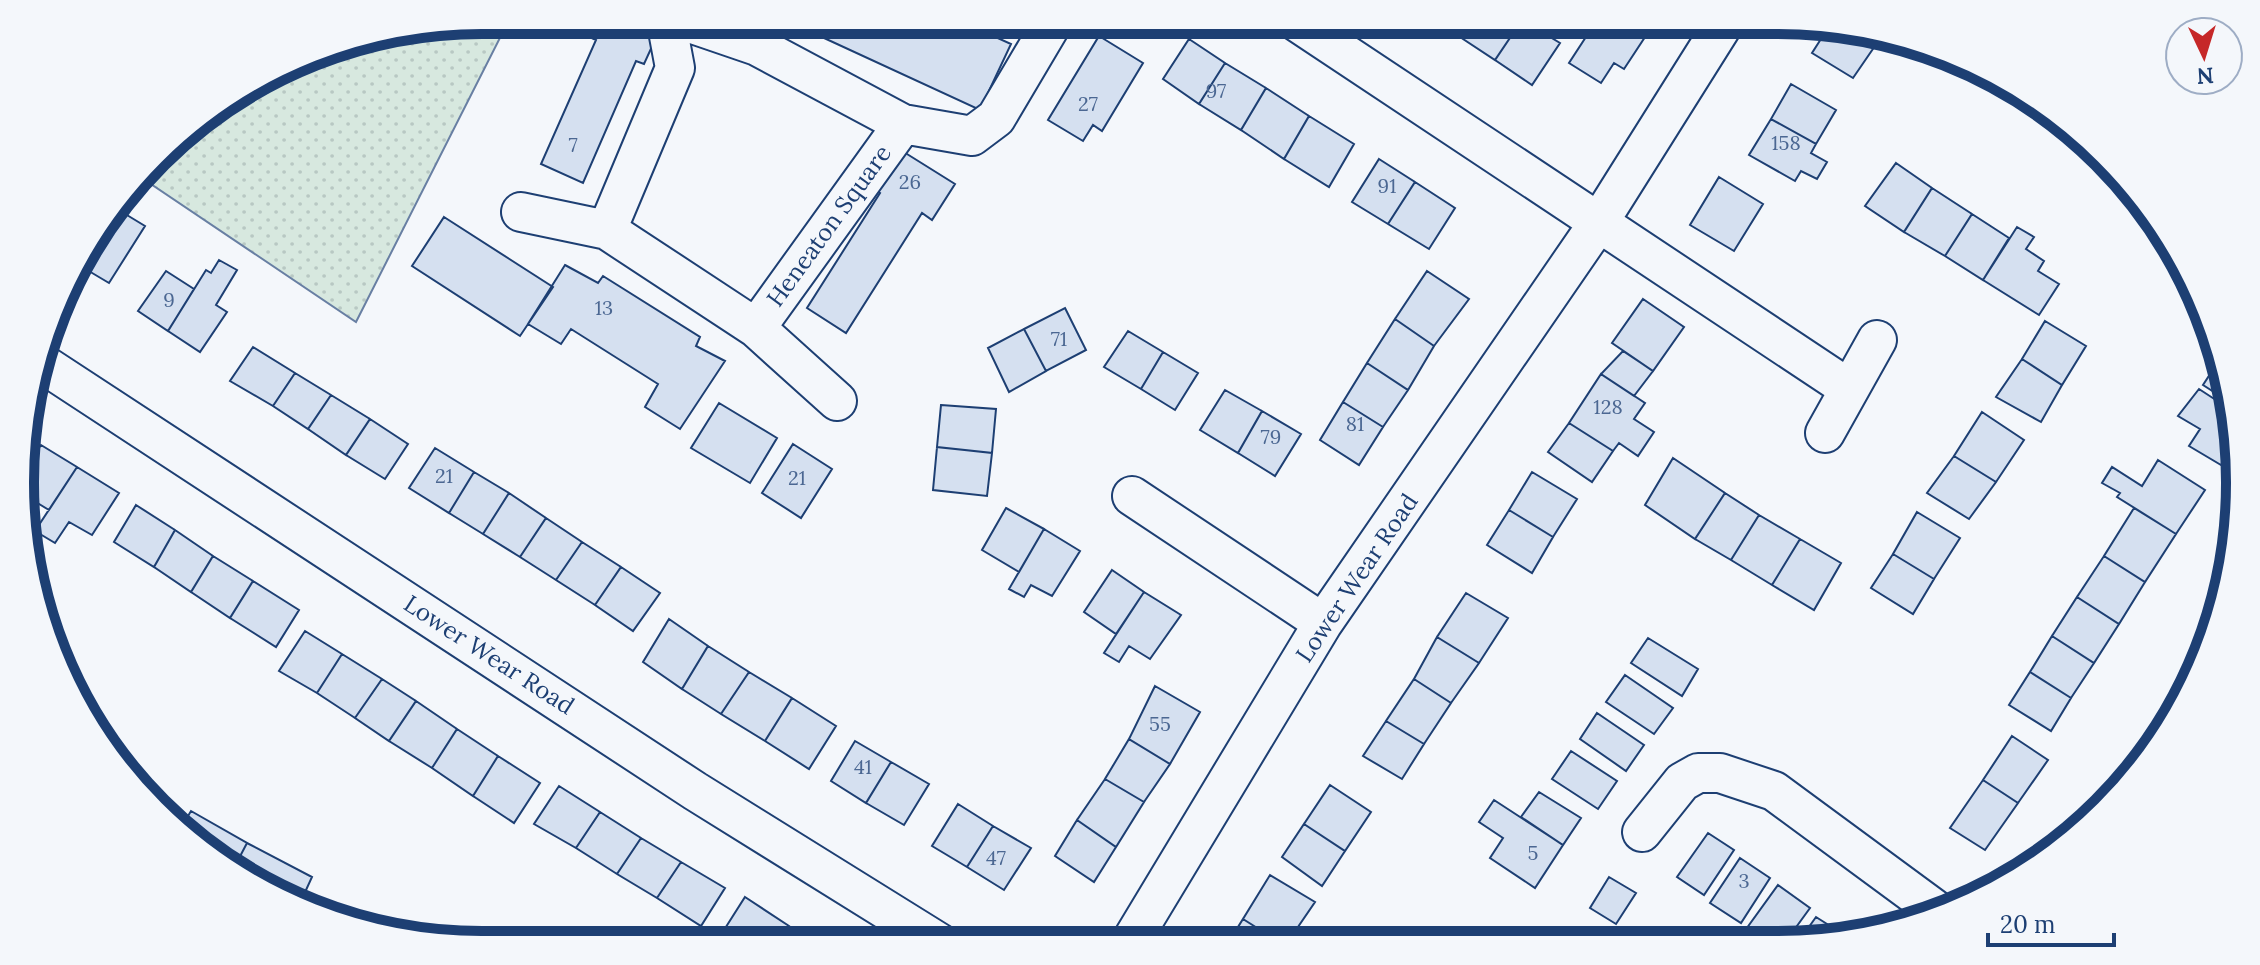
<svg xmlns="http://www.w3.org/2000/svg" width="2260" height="965" viewBox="0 0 2260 965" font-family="Lora,serif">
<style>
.grass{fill:url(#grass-dots);stroke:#687fa3;stroke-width:2}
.building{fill:#d5e0f0;stroke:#1d3f73;stroke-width:2}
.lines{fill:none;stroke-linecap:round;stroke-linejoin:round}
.street-casing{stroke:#1d3f73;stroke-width:42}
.street{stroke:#f4f7fb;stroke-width:38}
.labels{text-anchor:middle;stroke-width:6;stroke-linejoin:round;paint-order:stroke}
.number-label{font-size:20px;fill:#4b6792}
.street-label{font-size:24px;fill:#1d3f73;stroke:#f4f7fb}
.rim{fill:none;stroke:#1d3f73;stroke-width:10}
</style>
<defs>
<pattern id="grass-dots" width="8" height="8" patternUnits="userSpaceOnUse" patternTransform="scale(2)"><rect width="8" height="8" fill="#d7e8df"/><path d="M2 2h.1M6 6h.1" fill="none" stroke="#b8c8c3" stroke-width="1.8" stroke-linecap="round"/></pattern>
</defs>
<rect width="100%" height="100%" fill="#f4f7fb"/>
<path class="grass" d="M482,20h27l-153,302 -214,-144 36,-44 155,-89z"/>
<path class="building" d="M592,20h46l22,9 -16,35 -8,-3 -53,122 -42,-19 55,-124 -11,-5z
M785,20h173l53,24 -31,66z
M1471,20h51l-27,40 -35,-23z
M1522,20l38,23 -28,42 -37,-25z
M1597,20h27l23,14 -23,35 -10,-6 -13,20 -32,-20z
M1624,20h33l-10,14z
M1828,28l36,6 13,9 -24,35 -41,-25z
M1099,36l44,27 -41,68 -9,-6 -10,16 -35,-21z
M1189,39l36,24 -26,41 -36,-25z
M1225,63l41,25 -25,42 -42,-26z
M1791,84l45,26 -20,34 -45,-25z
M1266,88l43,28 -25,43 -43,-29z
M1309,116l45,28 -25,43 -45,-28z
M1771,119l45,25 -5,9 16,9 -10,17 -16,-8 -6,10 -46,-26z
M899,149l56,35 -23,36 -10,-7 -76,120 -39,-25 73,-115 -6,-4z
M1379,159l36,23 -27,42 -36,-22z
M1896,163l36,25 -28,44 -39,-26z
M1719,177l44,27 -29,47 -44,-26z
M1415,182l40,26 -26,41 -41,-25z
M1932,188l40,26 -27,42 -41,-24z
M117,209l28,17 -36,57 -32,-19 10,-19z
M1972,214l37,24 -26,42 -38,-24z
M444,217l109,70 -33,49 -108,-70z
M2017,227l17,10 -8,12 18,12 -6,10 21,13 -20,31 -56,-35z
M219,260l18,10 -21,35 11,7 -27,40 -32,-21 38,-61 5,3z
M565,265l33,18 5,-7 97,61 -4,9 29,15 -45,68 -35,-22 13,-23 -87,-55 -10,15 -33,-20z
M166,271l28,18 -26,42 -30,-20z
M1427,271l42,28 -35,47 -39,-27z
M1643,299l41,28 -31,44 -41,-28z
M1065,308l21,42 -40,21 -22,-42z
M1395,319l39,27 -26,44 -41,-27z
M2045,321l41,25 -24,39 -40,-26z
M1024,329l22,42 -37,21 -21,-44z
M1128,331l35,21 -22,37 -37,-22z
M253,347l42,26 -22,33 -43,-25z
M1623,351l30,20 -19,25 -33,-22z
M1163,352l35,21 -23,37 -34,-21z
M2022,359l40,26 -21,37 -45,-25z
M1367,363l41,27 -25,37 -40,-25z
M2216,365l9,34 -22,-14z
M295,373l36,22 -23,34 -35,-23z
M1601,374l44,29 -11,16 20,13 -16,24 -19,-13 -6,8 -44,-28z
M2199,389l23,15 3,-4 12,44 -16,21 -32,-19 11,-17 -22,-13z
M1225,390l37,21 -24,42 -38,-23z
M331,395l39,24 -24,36 -38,-26z
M1343,402l40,25 -24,38 -39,-25z
M719,403l58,35 -27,45 -59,-35z
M941,405l55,4 -4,44 -55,-6z
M1262,411l39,23 -26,42 -37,-23z
M1982,412l42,28 -28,42 -42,-26z
M370,419l38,25 -23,35 -39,-24z
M1569,423l44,28 -21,31 -44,-30z
M793,444l39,25 -31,49 -39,-25z
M41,445l36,22 -28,43 -23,-14v-30z
M937,447l55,6 -5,43 -54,-6z
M435,448l39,24 -25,41 -40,-25z
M1954,456l42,26 -27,37 -42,-26z
M1673,458l52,35 -30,46 -50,-34z
M2158,460l47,30 -29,44 -59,-37 3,-4 -18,-10 10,-16 30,19z
M77,467l42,26 -27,42 -23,-13 -14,21 -20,-12z
M474,472l35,21 -26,41 -34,-21z
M1532,472l45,27 -24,38 -44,-27z
M509,493l37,25 -26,39 -37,-23z
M1725,493l34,22 -28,45 -36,-21z
M136,505l39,25 -21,37 -40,-25z
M1006,508l38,21 -25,43 -37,-22z
M2134,508l42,26 -31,48 -41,-26z
M1509,510l44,27 -21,36 -45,-28z
M1917,512l43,26 -26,41 -41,-25z
M1759,515l41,24 -28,46 -41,-25z
M546,518l36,24 -26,38 -36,-23z
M1044,529l36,22 -28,45 -21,-11 -7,12 -15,-8z
M175,530l38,26 -22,36 -37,-25z
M1800,539l41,24 -27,47 -42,-25z
M582,542l39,25 -26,38 -39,-25z
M1893,554l41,25 -21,35 -42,-26z
M213,556l40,25 -23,37 -39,-26z
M2104,556l41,26 -26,42 -42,-27z
M621,567l39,26 -27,38 -38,-26z
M1112,570l32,22 -28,42 -32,-22z
M253,581l46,29 -23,37 -46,-29z
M1144,592l37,23 -31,44 -21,-13 -10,16 -15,-9z
M1466,593l42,25 -29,45 -42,-26z
M2077,597l42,27 -25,39 -42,-27z
M669,619l39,27 -26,43 -39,-27z
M305,631l37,23 -25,39 -38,-22z
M2052,636l42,27 -23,35 -41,-26z
M1437,637l42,26 -28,40 -37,-24z
M1648,638l50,31 -16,27 -51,-33z
M708,646l41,26 -28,42 -39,-25z
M342,654l40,25 -27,39 -38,-25z
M749,672l43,26 -27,43 -44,-27z
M2030,672l41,26 -20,33 -42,-26z
M1625,675l48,33 -19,26 -48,-32z
M382,679l34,22 -27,40 -34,-23z
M1414,679l37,24 -27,41 -38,-23z
M1155,686l45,26 -30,52 -41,-25z
M792,698l44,28 -27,43 -44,-28z
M416,701l41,28 -25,39 -43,-27z
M1597,713l47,32 -18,26 -46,-32z
M1386,721l38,23 -22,35 -39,-23z
M457,729l41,27 -25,40 -41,-28z
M2012,736l36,24 -30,43 -35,-23z
M1129,739l41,25 -26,38 -39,-23z
M855,741l36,21 -25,41 -35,-22z
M1571,751l46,30 -19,28 -46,-30z
M498,756l42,27 -26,40 -41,-27z
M891,762l38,22 -25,41 -38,-22z
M1105,779l39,23 -28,45 -39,-27z
M1983,780l35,23 -33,47 -35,-22z
M1330,785l41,27 -26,39 -41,-27z
M559,786l41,26 -24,36 -42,-24z
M1539,792l42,26 -18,27 -42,-28z
M1494,800l69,45 -28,43 -45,-30 13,-20 -24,-16z
M958,804l35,22 -26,41 -35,-21z
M191,811l56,32 -11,21 -57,-33z
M600,812l41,26 -24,36 -41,-26z
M1077,820l39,27 -22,35 -39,-26z
M1304,824l41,27 -23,35 -40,-29z
M993,826l38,22 -27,42 -37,-23z
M1708,833l26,17 -30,45 -27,-18z
M641,838l40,24 -24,36 -40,-24z
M247,843l65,34 -11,24 -65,-37z
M1740,858l30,20 -29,45 -31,-20z
M681,862l44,26 -24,38 -44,-28z
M1270,875l45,27 -28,41h-6l-38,-24z
M1609,877l27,16 -20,31 -26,-16z
M1778,885l32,23 -24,33h-29l-13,-9z
M745,897l44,29 -12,18 -60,-3z
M328,910l29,14 -24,-4 -8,-5z
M1816,917l33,21 -50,3z
M1243,919l38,24h-53z
M789,926l28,18h-40z"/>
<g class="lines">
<defs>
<path id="street" d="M666,20l9,48 -68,162 149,98 147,-204 69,12 24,-18 58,-98
M681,20l76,26 146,78
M1294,20l554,368
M521,212l86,18
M756,328l81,73
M40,362l655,429 246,153
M1825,433l52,-93
M1132,496l191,127
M1642,832l40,-50 16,-9h22l54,18 163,120
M1130,943l193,-320 276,-401 127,-202"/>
</defs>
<use href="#street" class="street-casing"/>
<use href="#street" class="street"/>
</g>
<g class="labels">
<g class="number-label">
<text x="1216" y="98">97</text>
<text x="1088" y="111">27</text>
<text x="1786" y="150">158</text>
<text x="573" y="152">7</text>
<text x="910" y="189">26</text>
<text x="1387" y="193">91</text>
<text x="169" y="307">9</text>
<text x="604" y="315">13</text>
<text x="1059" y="346">71</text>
<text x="1608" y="414">128</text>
<text x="1355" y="431">81</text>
<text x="1271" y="444">79</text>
<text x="444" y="483">21</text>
<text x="797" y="485">21</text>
<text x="1160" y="731">55</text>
<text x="863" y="774">41</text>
<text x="1533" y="860">5</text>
<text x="996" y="865">47</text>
<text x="1744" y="888">3</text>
</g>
<g class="street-label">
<text transform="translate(829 226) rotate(-54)" y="8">Heneaton Square</text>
<text transform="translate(1357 578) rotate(-56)" y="8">Lower Wear Road</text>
<text transform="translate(489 655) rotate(33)" y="8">Lower Wear Road</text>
</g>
</g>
<path d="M0 0H2260V965H0ZM482 34H1778A448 448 0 0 1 2226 482V483A448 448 0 0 1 1778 931H482A448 448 0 0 1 34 483V482A448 448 0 0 1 482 34Z" fill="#f4f7fb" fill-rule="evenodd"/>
<path class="rim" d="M482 34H1778A448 448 0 0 1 2226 482V483A448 448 0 0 1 1778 931H482A448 448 0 0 1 34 483V482A448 448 0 0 1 482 34Z"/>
<g transform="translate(2204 56) rotate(176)"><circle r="38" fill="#f4f7fb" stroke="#9eadc5" stroke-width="2"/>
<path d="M0-6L14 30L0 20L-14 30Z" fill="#c62828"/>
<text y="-12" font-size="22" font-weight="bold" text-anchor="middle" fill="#1d3f73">N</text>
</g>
<path d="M1988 933v12h126v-12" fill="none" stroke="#1d3f73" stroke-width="4"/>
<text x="2000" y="933" font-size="24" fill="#1d3f73" stroke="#f4f7fb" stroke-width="6" paint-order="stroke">20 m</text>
</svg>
